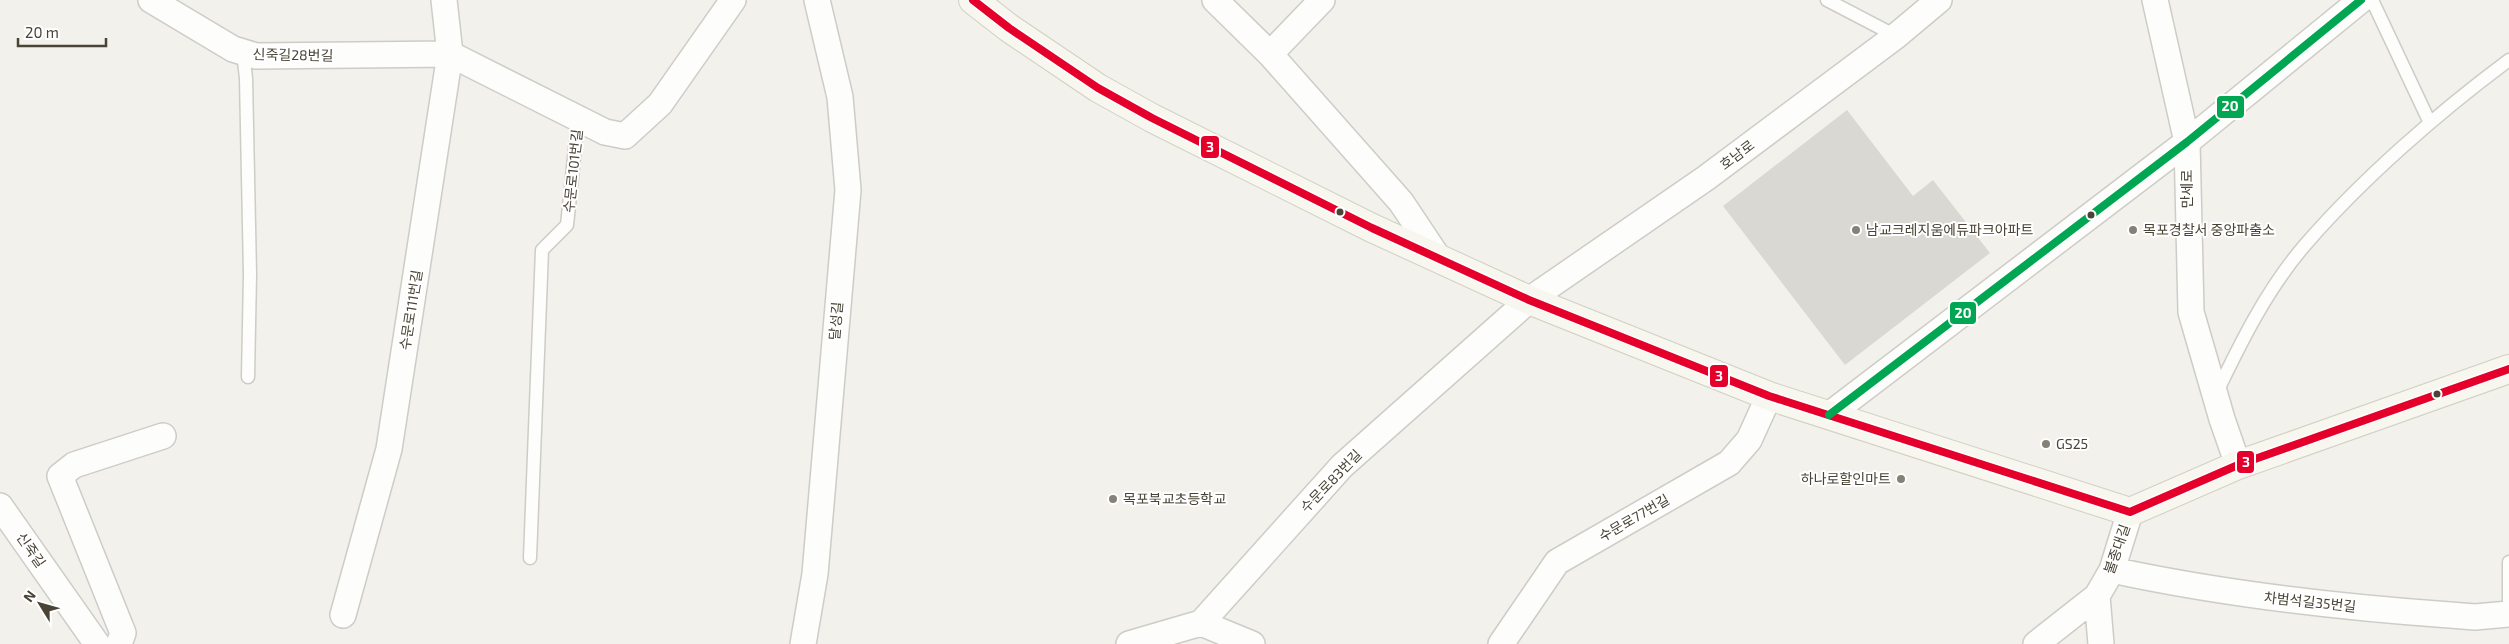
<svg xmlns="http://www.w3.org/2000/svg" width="2509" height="644" viewBox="0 0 2509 644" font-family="'Exo 2','Noto Sans KR',sans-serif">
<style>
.building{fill:#dad8d2}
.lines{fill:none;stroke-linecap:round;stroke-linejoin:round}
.lane-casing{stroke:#ceccc6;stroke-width:15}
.street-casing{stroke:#ceccc6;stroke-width:28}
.secondary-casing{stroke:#d2d0c3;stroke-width:30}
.lane{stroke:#fdfdfc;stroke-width:12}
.street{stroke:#fdfdfc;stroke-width:25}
.secondary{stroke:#f7f6ef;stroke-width:28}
.bus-1-casing{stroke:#fff;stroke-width:11}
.bus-2-casing{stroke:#fff;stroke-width:11}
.bus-1{stroke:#e4002b;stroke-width:8}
.bus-2{stroke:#00a651;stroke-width:8}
.bus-dot{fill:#4a4436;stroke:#fff;stroke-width:2}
.poi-dot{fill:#858176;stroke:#fff;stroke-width:2}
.labels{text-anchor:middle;stroke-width:4;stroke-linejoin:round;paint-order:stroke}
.street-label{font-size:14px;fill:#4a4436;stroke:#fff}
.poi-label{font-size:14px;fill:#4a4436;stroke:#fff;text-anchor:start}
.line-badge{stroke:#fff;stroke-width:2}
.badge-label{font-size:14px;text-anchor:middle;font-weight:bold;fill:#fff}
</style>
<rect width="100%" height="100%" fill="#f2f1ec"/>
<path class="building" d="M1847,110l66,86 20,-16 57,73 -145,112 -122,-159z"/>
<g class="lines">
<defs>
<path id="lane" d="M1827,0l69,36
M2372,0l58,123
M243,53l3,25 4,196 -2,103
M2216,394c25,-52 51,-105 89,-149 57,-66 134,-133 204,-185
M530,558l12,-308 25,-25 11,-106
M2509,562v50"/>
<path id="street" d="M151,0l82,49 23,7 194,-2 155,78 20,4 35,-32 73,-104
M1215,0l55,54 131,148 38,57
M2155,0l32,142 4,170 31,107 16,46
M1270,54l52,-54
M1829,415l358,-273 174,-142
M0,506l97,138
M2112,570c111,24 224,37 338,45l25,2 34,-3
M343,615l46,-166 61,-395 -6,-54
M1201,623l51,21
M119,644l4,-11 -63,-157 14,-11 89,-29
M803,644l12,-70 33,-384 -8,-93 -23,-97
M1129,644l72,-21 141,-157 187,-166 177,-122 190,-142 43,-36
M1501,644l56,-82 172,-99 20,-23 20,-44
M2036,644l61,-48
M2101,644l-4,-48 15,-26 18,-58"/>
<path id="secondary" d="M973,0l36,28 89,60 54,30 220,110 157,72 240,96 361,116 108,-47 271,-96"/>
</defs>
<use href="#lane" class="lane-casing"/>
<use href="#street" class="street-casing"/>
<use href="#secondary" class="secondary-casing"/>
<use href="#lane" class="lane"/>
<use href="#street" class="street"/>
<use href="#secondary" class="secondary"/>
<defs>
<path id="bus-1" d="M973,0l36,28 89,60 54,30 220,110 157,72 240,96 361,116 108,-47 271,-96"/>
<path id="bus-2" d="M1829,415l358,-273 174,-142"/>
</defs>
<use href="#bus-1" class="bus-1-casing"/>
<use href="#bus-2" class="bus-2-casing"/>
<use href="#bus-1" class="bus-1"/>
<use href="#bus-2" class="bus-2"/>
</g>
<g class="bus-dot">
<circle cx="1340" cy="212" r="4.5"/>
<circle cx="2091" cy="215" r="4.5"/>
<circle cx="2437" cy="394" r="4.5"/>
</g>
<g class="poi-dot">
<circle cx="1856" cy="230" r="5"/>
<circle cx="2133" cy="230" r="5"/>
<circle cx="2046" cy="444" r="5"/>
<circle cx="1901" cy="479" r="5"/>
<circle cx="1113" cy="499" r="5"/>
</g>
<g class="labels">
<g class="street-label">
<text transform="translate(293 55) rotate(1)" y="5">신죽길28번길</text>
<text transform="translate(1737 155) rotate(-37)" y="5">호남로</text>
<text transform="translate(573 171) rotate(-84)" y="5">수문로101번길</text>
<text transform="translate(2187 189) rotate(-90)" y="5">만세로</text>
<text transform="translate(411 310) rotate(-81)" y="5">수문로111번길</text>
<text transform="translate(836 321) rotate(-85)" y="5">달성길</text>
<text transform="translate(1331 481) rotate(-46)" y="5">수문로83번길</text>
<text transform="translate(1634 518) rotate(-30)" y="5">수문로77번길</text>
<text transform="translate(2117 549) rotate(-71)" y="5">불종대길</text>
<text transform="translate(31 550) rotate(55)" y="5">신죽길</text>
<text transform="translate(2310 602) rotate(6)" y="5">차범석길35번길</text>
</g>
<g class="poi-label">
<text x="1866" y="235">남교크레지움에듀파크아파트</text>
<text x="2143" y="235">목포경찰서 중앙파출소</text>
<text x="2056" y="449">GS25</text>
<text x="1891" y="484" text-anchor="end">하나로할인마트</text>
<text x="1123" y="504">목포북교초등학교</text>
</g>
</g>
<g class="line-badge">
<rect x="2216" y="95" width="29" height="24" rx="5" fill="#00a651"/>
<rect x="1200" y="135" width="20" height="24" rx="5" fill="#e4002b"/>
<rect x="1949" y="301" width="28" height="24" rx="5" fill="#00a651"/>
<rect x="1709" y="364" width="20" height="24" rx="5" fill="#e4002b"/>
<rect x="2236" y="450" width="19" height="24" rx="5" fill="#e4002b"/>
</g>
<g class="badge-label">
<text x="2230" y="111">20</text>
<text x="1210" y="152">3</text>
<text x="1963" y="318">20</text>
<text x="1719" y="381">3</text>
<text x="2246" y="467">3</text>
</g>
<g transform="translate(40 604) rotate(307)" stroke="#ffffff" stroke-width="4" paint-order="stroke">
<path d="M0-4L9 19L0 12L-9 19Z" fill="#4a4436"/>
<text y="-8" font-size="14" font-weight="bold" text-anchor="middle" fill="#4a4436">N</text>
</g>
<path d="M18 38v8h88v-8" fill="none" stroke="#4a4436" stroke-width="2.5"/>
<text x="25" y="38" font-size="15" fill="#4a4436" stroke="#ffffff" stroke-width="4" paint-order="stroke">20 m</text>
</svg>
